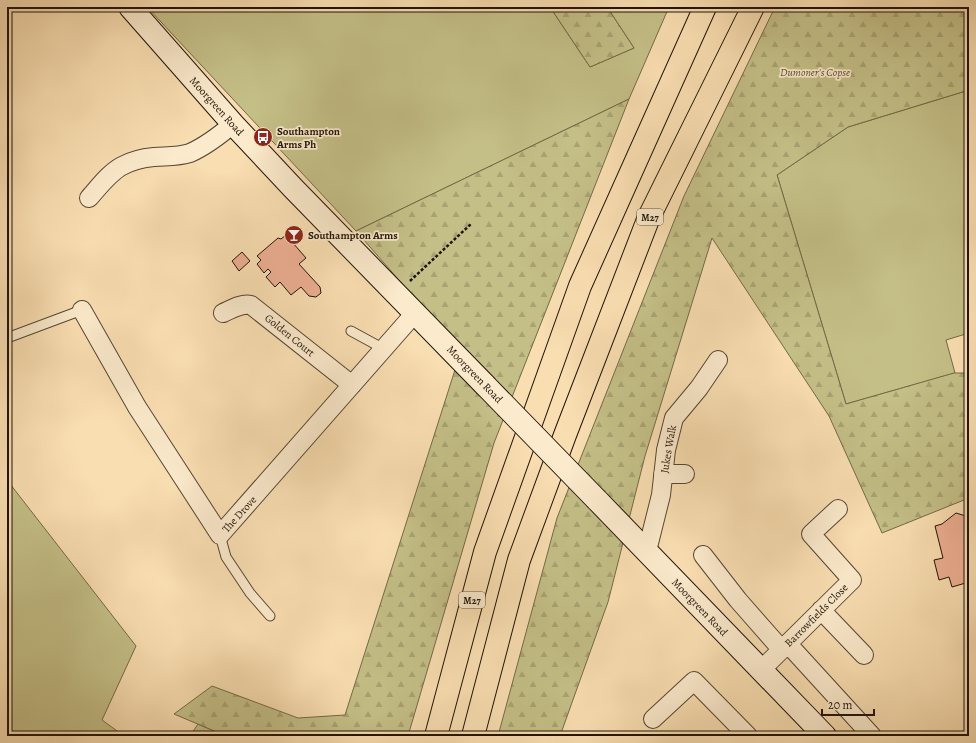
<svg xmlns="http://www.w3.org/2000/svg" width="976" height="743" viewBox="0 0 976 743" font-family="Alegreya,serif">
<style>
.grass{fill:#c4bf87;stroke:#726a48}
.forest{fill:url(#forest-firs);stroke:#726a48}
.building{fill:#eeaf93;stroke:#201409}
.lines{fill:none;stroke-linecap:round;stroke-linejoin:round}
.lane-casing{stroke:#564633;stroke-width:11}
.street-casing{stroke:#564633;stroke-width:20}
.secondary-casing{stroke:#201409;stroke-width:24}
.highway-casing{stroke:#201409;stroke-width:24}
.path{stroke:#201409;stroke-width:2.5;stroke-dasharray:3 2;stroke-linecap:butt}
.lane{stroke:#fbeacc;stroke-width:9}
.street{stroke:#fbeacc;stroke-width:18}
.secondary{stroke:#fbeacc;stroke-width:22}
.highway{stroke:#f9deb1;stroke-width:22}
.secondary-bridge-casing{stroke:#201409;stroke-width:24;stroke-linecap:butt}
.secondary-bridge{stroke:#fbeacc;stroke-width:22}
.labels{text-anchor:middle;stroke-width:3.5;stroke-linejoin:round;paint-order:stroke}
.shield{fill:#fbeacc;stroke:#625444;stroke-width:1}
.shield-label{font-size:10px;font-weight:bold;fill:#201409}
.park-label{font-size:11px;font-style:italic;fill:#595035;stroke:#fbeacc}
.street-label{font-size:11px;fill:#201409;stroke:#fbeacc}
.poi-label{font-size:11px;font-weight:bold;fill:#201409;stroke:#fbeacc;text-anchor:start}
</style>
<defs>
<pattern id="forest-firs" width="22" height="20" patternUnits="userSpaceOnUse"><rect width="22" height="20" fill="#c4bf87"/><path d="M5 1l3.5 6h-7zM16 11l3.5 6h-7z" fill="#a8a373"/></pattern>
</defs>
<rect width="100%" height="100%" fill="#f9deb1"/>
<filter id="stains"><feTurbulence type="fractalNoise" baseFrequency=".005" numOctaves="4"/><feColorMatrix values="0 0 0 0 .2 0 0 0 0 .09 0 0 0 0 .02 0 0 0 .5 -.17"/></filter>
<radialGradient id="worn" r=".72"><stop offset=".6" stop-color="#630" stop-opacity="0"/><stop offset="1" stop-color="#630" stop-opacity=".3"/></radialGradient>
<path class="grass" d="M147,7h403l40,60 44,-19 -27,-41h62l-40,92 -273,132z
M969,90v243l-23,7 9,33 -109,31 -69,-229 71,-48z
M7,480l129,166 -34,74 22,16h-117z
M198,724l28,12h-36z"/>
<path class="forest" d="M550,7h57l27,41 -44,19z
M775,7h194v83l-121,37 -71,48 69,229 108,-31h15v125l-87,35 -53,-117 -117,-178 -67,218 -37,146 -48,134h-62l59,-218 127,-322z
M629,99l-135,344 -86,293h-182l-52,-22 38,-28 86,32 47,-3 116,-364 -105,-120z"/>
<path class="building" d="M286,235l20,23 -7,6 21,23 1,6 -5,4 -7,-1 -8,-9 -10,8 -11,-13 -5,5 -9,-10 5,-5 -3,-3 -4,4 -7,-9 4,-4 -4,-4 21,-18 3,1z
M242,252l8,9 -11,10 -7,-10z
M956,513l13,4v65l-17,5 -3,-10 -10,3 -5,-20 9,-2 -8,-32 7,-2z"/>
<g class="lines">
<defs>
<path id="lane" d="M351,331l33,18
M7,338l75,-28
M220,535l6,22 24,36 20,23"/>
<path id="street" d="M89,198c10,-11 20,-25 33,-32 9,-5 21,-8 32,-9 12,-1 24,0 36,-4 16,-7 30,-18 43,-29
M82,310l55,97 83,128 195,-222
M223,313c9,-4 18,-10 28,-8l101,80
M663,474h22
M647,551l14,-56 5,-45 8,-32 25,-30 19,-28
M703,555l35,45 44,50
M821,610l43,45
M788,644l84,92
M761,670l91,-90 -41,-46 27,-25
M653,719l41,-38 54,55"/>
<path id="secondary" d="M130,7l103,117 60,64 192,197
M597,500l228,236"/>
<path id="highway" d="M436,736l49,-184 95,-266 125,-279
M473,736l46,-176 46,-125 84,-218 104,-210"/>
</defs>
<use href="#lane" class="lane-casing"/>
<use href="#street" class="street-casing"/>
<use href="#secondary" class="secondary-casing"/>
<use href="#highway" class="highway-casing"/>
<path class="path" d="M410,281l62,-58"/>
<use href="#lane" class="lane"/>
<use href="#street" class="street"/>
<use href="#secondary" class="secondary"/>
<use href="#highway" class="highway"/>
<defs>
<path id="secondary-bridge" d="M485,385l112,115"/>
</defs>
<use href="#secondary-bridge" class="secondary-bridge-casing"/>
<use href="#secondary-bridge" class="secondary-bridge"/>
</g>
<defs>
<symbol id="bus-disc" viewBox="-11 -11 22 22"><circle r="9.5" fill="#8f2418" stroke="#fbeacc"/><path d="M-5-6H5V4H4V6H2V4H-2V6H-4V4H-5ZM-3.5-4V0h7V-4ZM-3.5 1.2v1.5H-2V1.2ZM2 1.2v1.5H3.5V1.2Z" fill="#fff"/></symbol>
<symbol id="bar-disc" viewBox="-11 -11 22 22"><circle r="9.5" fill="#8f2418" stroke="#fbeacc"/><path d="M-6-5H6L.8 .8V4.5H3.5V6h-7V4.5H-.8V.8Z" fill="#fff"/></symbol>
</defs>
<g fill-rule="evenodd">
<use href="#bus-disc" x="252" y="126" width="22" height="22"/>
<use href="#bar-disc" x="283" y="224" width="22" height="22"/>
</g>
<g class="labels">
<g class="shield">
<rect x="637" y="209" width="26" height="16" rx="3"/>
<rect x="459" y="592" width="26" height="16" rx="3"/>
</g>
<g class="shield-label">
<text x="650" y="221">M27</text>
<text x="472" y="604">M27</text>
</g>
<g class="park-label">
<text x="815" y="76">Dumoner's Copse</text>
</g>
<g class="street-label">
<text transform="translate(217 106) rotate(48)" y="4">Moorgreen Road</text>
<text transform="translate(290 335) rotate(39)" y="4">Golden Court</text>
<text transform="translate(475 374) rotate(46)" y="4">Moorgreen Road</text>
<text transform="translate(668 449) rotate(-80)" y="4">Jukes Walk</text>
<text transform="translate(239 514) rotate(-48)" y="4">The Drove</text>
<text transform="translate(700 607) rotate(46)" y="4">Moorgreen Road</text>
<text transform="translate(816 615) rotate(-45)" y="4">Barrowfields Close</text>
</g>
<g class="poi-label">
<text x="277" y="135">Southampton<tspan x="277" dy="13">Arms Ph</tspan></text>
<text x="308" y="239">Southampton Arms</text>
</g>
</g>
<rect width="976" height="743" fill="none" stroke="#f9deb1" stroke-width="24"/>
<rect x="8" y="8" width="960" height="727" fill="none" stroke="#201409" stroke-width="2"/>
<rect x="12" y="12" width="952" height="719" fill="none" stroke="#201409"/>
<path d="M822 709v6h52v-6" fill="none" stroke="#201409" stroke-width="2"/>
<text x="828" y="709" font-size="12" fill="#201409" stroke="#fbeacc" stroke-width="3" paint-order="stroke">20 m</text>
<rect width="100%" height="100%" filter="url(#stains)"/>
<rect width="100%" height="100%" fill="url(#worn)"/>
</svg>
